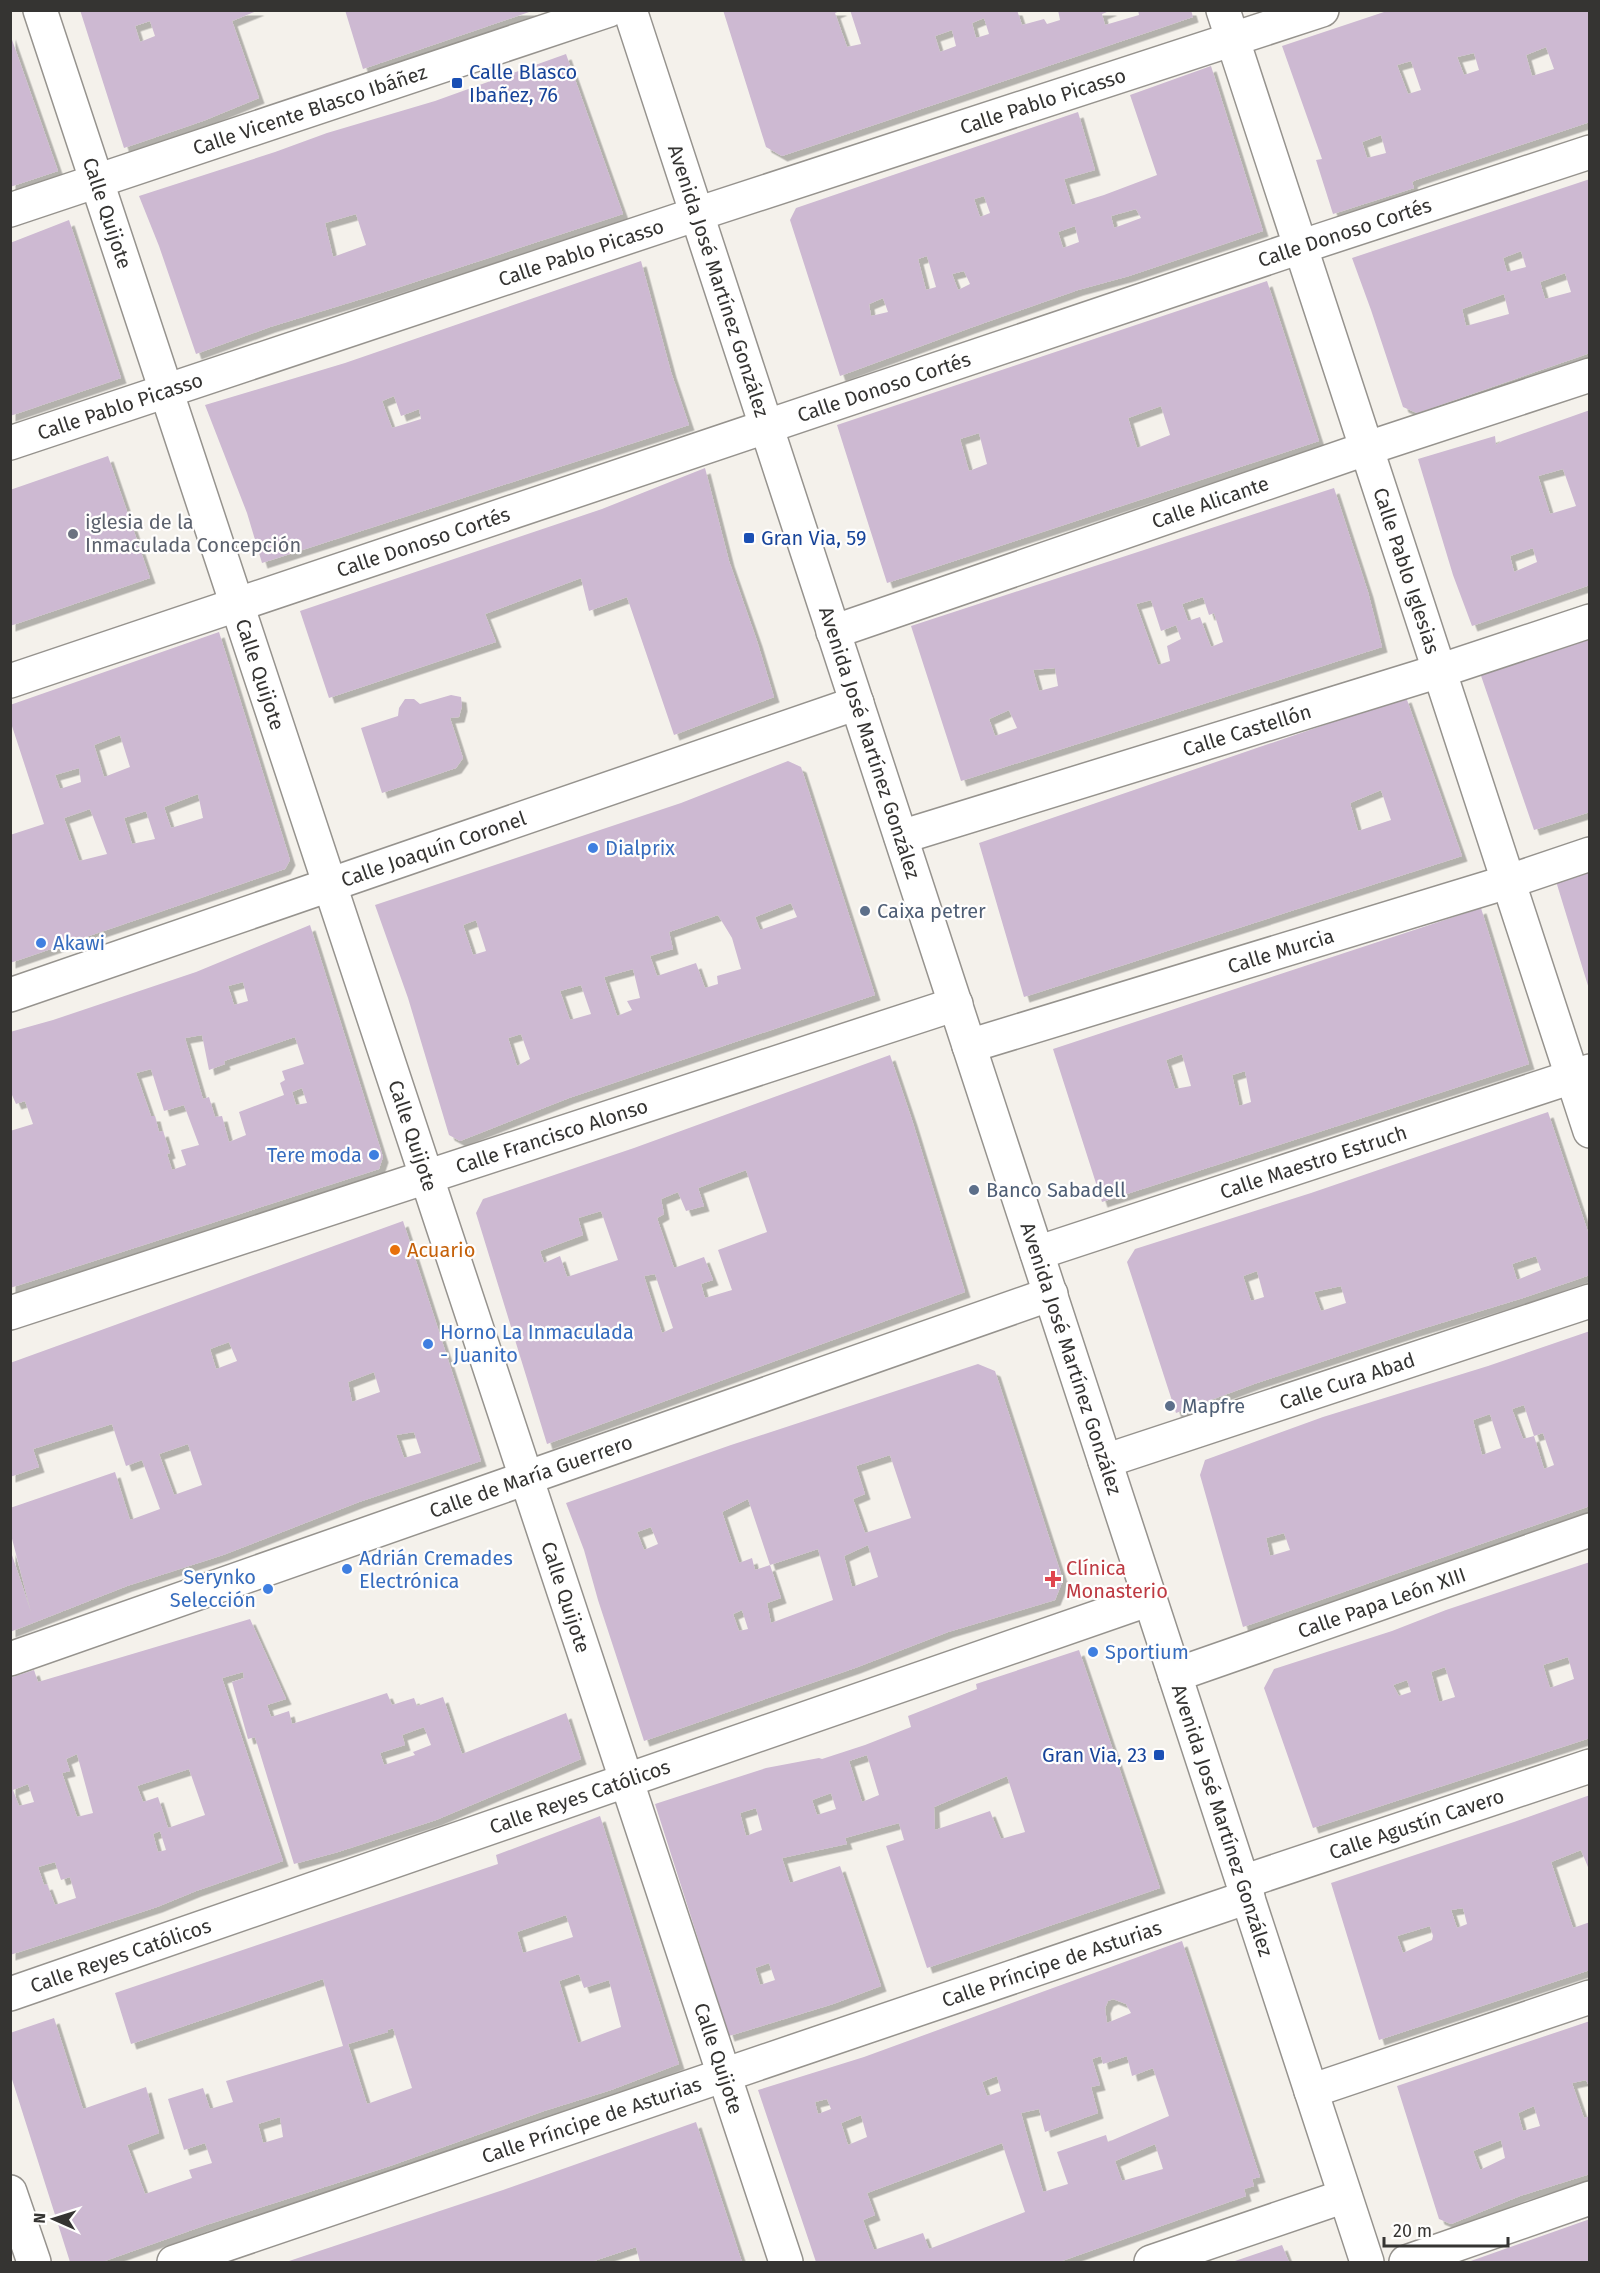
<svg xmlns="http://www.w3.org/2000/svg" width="1600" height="2273" viewBox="0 0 1600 2273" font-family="'Fira Sans',sans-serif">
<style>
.building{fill:#cdb9d2;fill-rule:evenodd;filter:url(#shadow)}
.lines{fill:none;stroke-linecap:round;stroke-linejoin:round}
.street-casing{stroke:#96938e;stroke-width:36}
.secondary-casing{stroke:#96938e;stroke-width:36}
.street{stroke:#fff;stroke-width:33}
.secondary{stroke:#fff;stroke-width:33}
.transit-dot{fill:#1a4fb4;stroke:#fffefd;stroke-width:2}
.worship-dot{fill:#6b7280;stroke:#fffefd;stroke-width:2}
.shop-dot{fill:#3f7fe0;stroke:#fffefd;stroke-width:2}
.service-dot{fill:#5c6f8a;stroke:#fffefd;stroke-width:2}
.food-dot{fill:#e8710a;stroke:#fffefd;stroke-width:2}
.health-dot{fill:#e0444e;stroke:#fffefd;stroke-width:2}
.labels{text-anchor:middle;stroke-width:4.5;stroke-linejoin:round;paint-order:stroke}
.transit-label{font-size:20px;fill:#164399;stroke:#fffefd;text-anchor:start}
.street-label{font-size:20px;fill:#353432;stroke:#fffefd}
.worship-label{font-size:20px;fill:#5b616d;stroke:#fffefd;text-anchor:start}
.shop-label{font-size:20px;fill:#366cbe;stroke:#fffefd;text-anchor:start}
.service-label{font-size:20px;fill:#4e5e75;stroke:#fffefd;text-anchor:start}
.food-label{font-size:20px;fill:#c56008;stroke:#fffefd;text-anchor:start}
.health-label{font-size:20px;fill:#be3a42;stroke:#fffefd;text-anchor:start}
</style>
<defs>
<filter id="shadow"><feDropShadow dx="5.5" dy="5.5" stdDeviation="0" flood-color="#0004"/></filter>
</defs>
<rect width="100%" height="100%" fill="#f4f1eb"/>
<path class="building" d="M80,10h179l-27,11 27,77 -56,23 -79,27zM150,21l5,15 -15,6 -5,-16z
M345,10h187v1l-169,58z
M723,10h119l-7,3 12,34 14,-3 -11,-34h167l5,15 22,-6 3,5 13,-4 -2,-10h54l-10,4 3,11 34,-10 -1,-5h53l2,7 -411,139 -16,-9zM984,18l5,16 -13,4 -4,-15zM952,30l4,16 -16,6 -5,-16z
M1390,10h200v112l-174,58 -4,2 2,6 -81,26 -17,-54 6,-1 -40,-113zM1546,47l8,22 -22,7 -6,-21zM1474,53l5,17 -15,5 -7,-18zM1411,61l10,29 -13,4 -11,-29zM1381,135l5,18 -19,5 -5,-16z
M10,34l48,137 -48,16z
M566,54l57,160 -242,79 -111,34 -74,27 -37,-108 -20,-50 136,-44 52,-19 108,-32zM356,214l10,31 -33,12 -8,-34z
M1211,66l52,165 -134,45 -51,14 -108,38 -130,48 -50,-156 6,-12 282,-96 17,58 -31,9 8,26 32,-10 53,-20 -27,-80zM984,196l6,17 -10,4 -6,-18zM1136,209l5,9 -27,10 -3,-12zM1075,226l4,16 -16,6 -5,-16zM927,256l9,31 -10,3 -8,-31zM964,271l6,13 -12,6 -6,-16zM883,298l5,14 -17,4 -2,-12z
M1590,179v174l-173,60 -14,-6 -32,-97 -19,-52zM1521,251l5,16 -19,5 -4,-14zM1565,273l6,19 -26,7 -5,-17zM1504,294l5,20 -43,12 -4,-17z
M69,220l52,158 -111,38v-173z
M641,261l30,111 18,53 -427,138 -15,-50 -42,-108 140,-42zM394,396l7,20 18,-7 2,10 -29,9 -10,-27z
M1267,281l52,160 -432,142 -50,-158zM1161,406l9,29 -33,13 -9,-30zM979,433l8,31 -18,7 -9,-32z
M1590,410v175l-118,41 -19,-51 -35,-116 77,-23 1,9 6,-4zM1563,469l13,37 -26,8 -12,-38zM1533,548l4,14 -23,10 -4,-16z
M108,456l42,122 -140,48v-136z
M705,468l24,93 28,80 17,56 -100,38 -47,-138 -38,14 -8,-33 -96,36 11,28 -167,56 -29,-87 302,-102z
M1334,488l34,104 14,55 -421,134 -50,-155zM1203,597l6,18 5,-2 9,29 -12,5 -11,-30 -12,4 -6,-17zM1151,600l10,31 15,-6 5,14 -14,7 3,15 -12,4 -22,-61zM1055,668l3,18 -19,5 -6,-21zM1009,710l8,18 -22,8 -6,-17z
M219,632l71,228 -5,9 -275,94v-128l34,-11 -34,-104v-15zM120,735l10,32 -26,10 -10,-32zM79,768l2,14 -21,7 -5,-14zM198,794l5,24 -32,10 -7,-21zM90,809l17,45 -28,7 -15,-43zM146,811l9,28 -23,5 -8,-26z
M1590,633v179l-56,18 -56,-163z
M451,695l10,2 1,9 -3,11 -9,1 13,40 -7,10 -74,25 -21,-65 37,-12 1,-8 6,-9h9l6,5z
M1406,697l56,159 -438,141 -45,-154zM1381,790l10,30 -33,11 -8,-28z
M788,761l13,6 74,228 -306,103 -109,43 -11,-6 -41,-137 -33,-93 306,-102zM791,903l6,14 -37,13 -5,-13zM718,915l14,23 9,31 -24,7 1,8 -13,4 -9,-25 -39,13 -7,-20 23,-7 -4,-17zM476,920l10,31 -13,4 -10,-30zM633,969l7,29 -13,3 5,9 -15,6 -13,-39zM581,985l10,29 -21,6 -10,-29zM521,1034l9,25 -13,7 -9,-28z
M1590,867v122h-1l-34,-111z
M1481,908l48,156 -427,138 -49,-153zM1182,1054l9,32 -16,3 -9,-29zM1245,1071l6,31 -12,4 -7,-31z
M310,925l73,232 -4,12 -369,119v-157l23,-7 -8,-23 -9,3 -4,-9h-2v-63l43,-12 143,-48zM243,982l5,19 -14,4 -6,-19zM202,1035l7,35 16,-6 -1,-3 71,-24 9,27 -22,7 3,9 -5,3 4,12 -45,17 7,23 -17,7 -7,-26 -7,1 -6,-20 -6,2 -18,-61zM151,1069l13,42 20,-6 15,40 -18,5 5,15 -14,5 -5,-16 3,-1 -7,-22 -4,1 -4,-16h-4l-15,-43zM302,1088l5,15 -11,2 -4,-13z
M890,1055l22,65 53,172 -418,152 -71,-231 7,-14 151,-51zM746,1170l21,62 -49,18 14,40 -27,8 -4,-14 12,-4 -9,-23 -30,11 -17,-50 7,-4 -3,-15 17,-7 8,19 18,-5 -6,-18zM601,1211l17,49 -51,17 -7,-21 -16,7 -4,-12 43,-16 -5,-17zM655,1274l18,54 -11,5 -18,-57z
M1548,1112l42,126v37l-67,23 -108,33 -161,53 -78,29 -49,-151 8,-13 176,-56zM1536,1256l5,14 -24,10 -5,-16zM1257,1271l7,26 -13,4 -8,-25zM1341,1286l5,17 -25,8 -7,-19z
M403,1221l78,240 -122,41 -136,53 -96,31 -117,46v-83l21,63 -21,-81v-23l105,-36 15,48 30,-11 -18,-49 -16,6 -14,-42 -79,25 6,18 -29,10v-114zM229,1342l8,19 -21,8 -6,-20zM374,1372l6,20 -28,10 -4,-20zM414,1432l7,21 -17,5 -8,-23zM188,1444l14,41 -28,10 -15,-41z
M1590,1331v175l-347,121 -43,-152 5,-15 118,-43 165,-51zM1524,1405l10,31 9,-3 11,32 -10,4 -10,-33 -11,3 -11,-30zM1490,1414l11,34 -19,7 -9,-35zM1284,1533l6,17 -20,6 -4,-18z
M978,1364l17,7 68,209 -8,20 -107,32 -93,36 -211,73 -46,-141 -14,-50 -18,-47 165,-58zM890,1455l21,63 -46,15 -12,-34 12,-5 -9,-28zM748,1499l22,66 48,-16 15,51 -62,23 -4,-20 14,-5 -11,-33 -15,5 -3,-12 -13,5 -17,-51zM651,1527l7,17 -14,6 -7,-18zM868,1545l10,32 -26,10 -8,-31zM742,1610l6,19 -9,2 -6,-17z
M1590,1562v176l-277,90 -49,-140 10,-19 118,-38 54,-21zM1568,1657l6,22 -24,9 -7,-23zM1445,1667l10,30 -16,5 -8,-30zM1407,1680l4,12 -12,4 -6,-11z
M250,1619l36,80 -19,6 4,12 18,-6 3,13 95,-31 5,12 22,-7 3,8 26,-9 19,57 104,-41 15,46 -145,61 -98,32 -44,12 -39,-127 -7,2 -16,-57 12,-4 -1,-6 -21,6 61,183 -87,30 -39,16 -147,48v-277l24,-8 4,12zM424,1727l7,18 -18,7 2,3 -31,10 -4,-12 25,-8 -3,-10zM77,1754l16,59 -16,4 -15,-44 8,-2 -4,-12zM189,1769l16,46 -37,13 -10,-31 -15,5 -6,-16zM28,1784l6,18 -15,4 -6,-16zM160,1831l6,19 -8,2 -5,-18zM55,1862l6,18 9,-3 6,21 -21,7 -8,-21 -3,1 -6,-18z
M1079,1650l81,238 -233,80 -41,-122 18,-6 -5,-17 -54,15 2,6 -65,14 8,25 50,-17 41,120 -48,18 -104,32 -74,-232 111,-36 53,-10 3,1 43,-14 46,-18 -3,-11 69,-27 -1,-5zM867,1755l12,40 -17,7 -13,-41zM1007,1776l18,56 -24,7 -11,-28 -55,19 -1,-23zM831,1793l5,16 -19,6 -5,-15zM756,1808l6,22 -16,6 -6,-23zM769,1963l6,17 -15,5 -5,-17z
M1590,1795v77l-9,-22 -30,12 22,66 17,-6v48l-211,70 -48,-157 183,-61zM1463,1908l4,16 -10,4 -6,-18zM1430,1926l3,10 -1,4 -29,13 -6,-17z
M600,1816l79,248 -68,26 -67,21 -157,56 -181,58 -104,37h-32l-60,-189v-40l44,-15 29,91 63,-22 13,46 -32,12 18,49 47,-16 -3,-8 23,-7 -7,-20 -21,7 -16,-51 35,-11 7,21 23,-7 -7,-21 117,-35 -20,-67 -192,65 -16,-51 383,-129 -2,-9zM566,1915l7,22 -50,16 -6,-21zM579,1974l5,14 25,-8 12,47 -43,16 -19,-62zM393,2028l19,60 -45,16 -19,-60 40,-12v-2zM280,2117l3,20 -20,6 -5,-19z
M1182,1941l78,236 -8,2 2,7 -10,3 2,7 -187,66h-243l-58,-172 106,-33zM1113,1999l13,5 5,9 -24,10 -2,-15 3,-7zM1101,2056l2,8 24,-8 5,20 21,-8 16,48 -61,26 -2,-7 -49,17 11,32 -25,8 -22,-79 18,-4 6,23 53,-19 -7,-26 9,-2 -8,-26zM997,2076l4,15 -14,5 -5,-14zM827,2099l4,10 -13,5 -3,-12zM861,2115l6,22 -19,8 -7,-22zM1002,2143l23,69 -96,37 -6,-16 -49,17 -11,-30 12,-5 -8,-22zM1155,2144l8,25 -41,12 -7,-20z
M1590,2021v67l-4,-8 -14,3 12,35 6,-2v58l-70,22 -69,28 -12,-5 -42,-133zM1534,2106l6,20 -17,5 -5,-18zM1501,2140l4,18 -25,12 -7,-19z
M696,2122l46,140h-102l-4,-15 -45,15h-305l217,-72z
M1590,2219v43h-122z
M1282,2245l7,17h-57z"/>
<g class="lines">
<defs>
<g id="street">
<path id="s1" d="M40,10l746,2252"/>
<path id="s2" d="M1223,10l367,1121"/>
<path id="s3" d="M10,210l599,-200"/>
<path id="s4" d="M10,443l687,-229 625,-204"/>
<path id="s5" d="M833,632l532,-183 225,-74"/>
<path id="s6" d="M10,681l1290,-434 290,-95"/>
<path id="s7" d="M901,837l538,-166 151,-50"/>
<path id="s8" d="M10,995l847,-292"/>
<path id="s9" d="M969,1046l538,-164 83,-28"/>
<path id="s10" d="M1037,1253l553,-182"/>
<path id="s11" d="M10,1313l946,-309"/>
<path id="s12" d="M1105,1461l485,-160"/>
<path id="s13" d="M10,1659l1041,-365"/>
<path id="s14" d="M1175,1675l415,-145"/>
<path id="s15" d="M1243,1882l347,-116"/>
<path id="s16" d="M10,1994l1140,-395"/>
<path d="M1311,2091l279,-94"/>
<path d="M10,2192l24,70"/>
<path id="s17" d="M174,2262l1074,-365"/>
<path d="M1151,2262l194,-66"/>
<path d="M1406,2262l184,-64"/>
</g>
<g id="secondary">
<path id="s18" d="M630,10l737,2252"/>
</g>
</defs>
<use href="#street" class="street-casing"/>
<use href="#secondary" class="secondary-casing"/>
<use href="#street" class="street"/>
<use href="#secondary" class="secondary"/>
</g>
<g class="transit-dot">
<rect x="451" y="77" width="12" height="12" rx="3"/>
<rect x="743" y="532" width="12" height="12" rx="3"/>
<rect x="1153" y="1749" width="12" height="12" rx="3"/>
</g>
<circle class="worship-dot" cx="73" cy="534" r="6"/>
<g class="shop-dot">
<circle cx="593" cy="848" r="6"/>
<circle cx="41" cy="943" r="6"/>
<circle cx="374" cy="1155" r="6"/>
<circle cx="428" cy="1344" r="6"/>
<circle cx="347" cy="1569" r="6"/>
<circle cx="268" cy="1589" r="6"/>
<circle cx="1093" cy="1652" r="6"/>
</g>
<g class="service-dot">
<circle cx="865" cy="911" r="6"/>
<circle cx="974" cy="1190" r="6"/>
<circle cx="1170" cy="1406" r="6"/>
</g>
<circle class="food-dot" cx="395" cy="1250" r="6"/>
<path class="health-dot" d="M1050 1570h6v6h6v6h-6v6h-6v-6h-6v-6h6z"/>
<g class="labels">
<g class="transit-label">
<text x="469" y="79">Calle Blasco<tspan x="469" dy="23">Ibañez, 76</tspan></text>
<text x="761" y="545">Gran Via, 59</text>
<text x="1147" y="1762" text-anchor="end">Gran Via, 23</text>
</g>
<g class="street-label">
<text dy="7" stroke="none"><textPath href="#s4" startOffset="1088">Calle Pablo Picasso</textPath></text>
<text dy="7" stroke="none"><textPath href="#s3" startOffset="316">Calle Vicente Blasco Ibáñez</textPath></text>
<text dy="7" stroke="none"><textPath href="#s1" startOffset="214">Calle Quijote</textPath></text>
<text dy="7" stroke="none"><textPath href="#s6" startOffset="1408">Calle Donoso Cortés</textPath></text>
<text dy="7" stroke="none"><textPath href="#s4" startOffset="602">Calle Pablo Picasso</textPath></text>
<text dy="7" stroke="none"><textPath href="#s18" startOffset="285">Avenida José Martínez González</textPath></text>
<text dy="7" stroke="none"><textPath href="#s6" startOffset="922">Calle Donoso Cortés</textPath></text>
<text dy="7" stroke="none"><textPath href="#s4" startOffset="116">Calle Pablo Picasso</textPath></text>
<text dy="7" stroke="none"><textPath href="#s5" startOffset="399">Calle Alicante</textPath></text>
<text dy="7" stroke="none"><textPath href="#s6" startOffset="436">Calle Donoso Cortés</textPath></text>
<text dy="7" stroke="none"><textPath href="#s2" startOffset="590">Calle Pablo Iglesias</textPath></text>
<text dy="7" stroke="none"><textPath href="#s1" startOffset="700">Calle Quijote</textPath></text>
<text dy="7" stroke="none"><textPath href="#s7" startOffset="362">Calle Castellón</textPath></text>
<text dy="7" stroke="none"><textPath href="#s18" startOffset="771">Avenida José Martínez González</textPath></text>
<text dy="7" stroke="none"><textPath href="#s8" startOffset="448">Calle Joaquín Coronel</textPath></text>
<text dy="7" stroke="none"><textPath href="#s9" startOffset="326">Calle Murcia</textPath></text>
<text dy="7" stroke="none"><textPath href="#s1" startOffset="1186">Calle Quijote</textPath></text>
<text dy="7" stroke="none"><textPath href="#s11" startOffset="570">Calle Francisco Alonso</textPath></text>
<text dy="7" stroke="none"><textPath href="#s10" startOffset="291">Calle Maestro Estruch</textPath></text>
<text dy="7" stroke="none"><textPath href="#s18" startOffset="1419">Avenida José Martínez González</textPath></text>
<text dy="7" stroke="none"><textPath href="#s12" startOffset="255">Calle Cura Abad</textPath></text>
<text dy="7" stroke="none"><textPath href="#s13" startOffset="552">Calle de María Guerrero</textPath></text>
<text dy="7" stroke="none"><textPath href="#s1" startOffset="1672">Calle Quijote</textPath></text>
<text dy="7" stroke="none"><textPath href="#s14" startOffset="219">Calle Papa León XIII</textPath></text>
<text dy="7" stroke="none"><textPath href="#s16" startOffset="603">Calle Reyes Católicos</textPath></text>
<text dy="7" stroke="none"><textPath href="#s18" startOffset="1905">Avenida José Martínez González</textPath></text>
<text dy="7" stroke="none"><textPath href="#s15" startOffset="183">Calle Agustín Cavero</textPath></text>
<text dy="7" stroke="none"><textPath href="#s16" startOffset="117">Calle Reyes Católicos</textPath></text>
<text dy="7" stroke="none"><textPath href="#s17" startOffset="927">Calle Príncipe de Asturias</textPath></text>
<text dy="7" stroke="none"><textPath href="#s1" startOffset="2158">Calle Quijote</textPath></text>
<text dy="7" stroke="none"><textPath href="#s17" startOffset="441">Calle Príncipe de Asturias</textPath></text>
</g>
<g class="worship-label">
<text x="85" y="529">iglesia de la<tspan x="85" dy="23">Inmaculada Concepción</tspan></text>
</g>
<g class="shop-label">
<text x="605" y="855">Dialprix</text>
<text x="53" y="950">Akawi</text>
<text x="362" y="1162" text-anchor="end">Tere moda</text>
<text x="440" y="1339">Horno La Inmaculada<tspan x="440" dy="23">- Juanito</tspan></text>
<text x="359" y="1565">Adrián Cremades<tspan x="359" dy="23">Electrónica</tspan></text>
<text x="256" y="1584" text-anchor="end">Serynko<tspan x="256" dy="23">Selección</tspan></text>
<text x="1105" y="1659">Sportium</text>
</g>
<g class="service-label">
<text x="877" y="918">Caixa petrer</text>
<text x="986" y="1197">Banco Sabadell</text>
<text x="1182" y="1413">Mapfre</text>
</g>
<g class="food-label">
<text x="407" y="1257">Acuario</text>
</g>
<g class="health-label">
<text x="1066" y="1575">Clínica<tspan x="1066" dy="23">Monasterio</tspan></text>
</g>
</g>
<rect width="1600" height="2273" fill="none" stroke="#353432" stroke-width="24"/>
<g transform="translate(54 2219) rotate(273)" stroke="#fffefd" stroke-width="4.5" paint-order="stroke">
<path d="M0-4.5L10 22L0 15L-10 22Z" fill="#353432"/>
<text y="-9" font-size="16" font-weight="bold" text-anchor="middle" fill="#353432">N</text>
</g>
<path d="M1384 2237v9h124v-9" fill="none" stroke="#353432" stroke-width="3"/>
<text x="1393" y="2237" font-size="18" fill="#353432" stroke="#fffefd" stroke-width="4.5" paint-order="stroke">20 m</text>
</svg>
